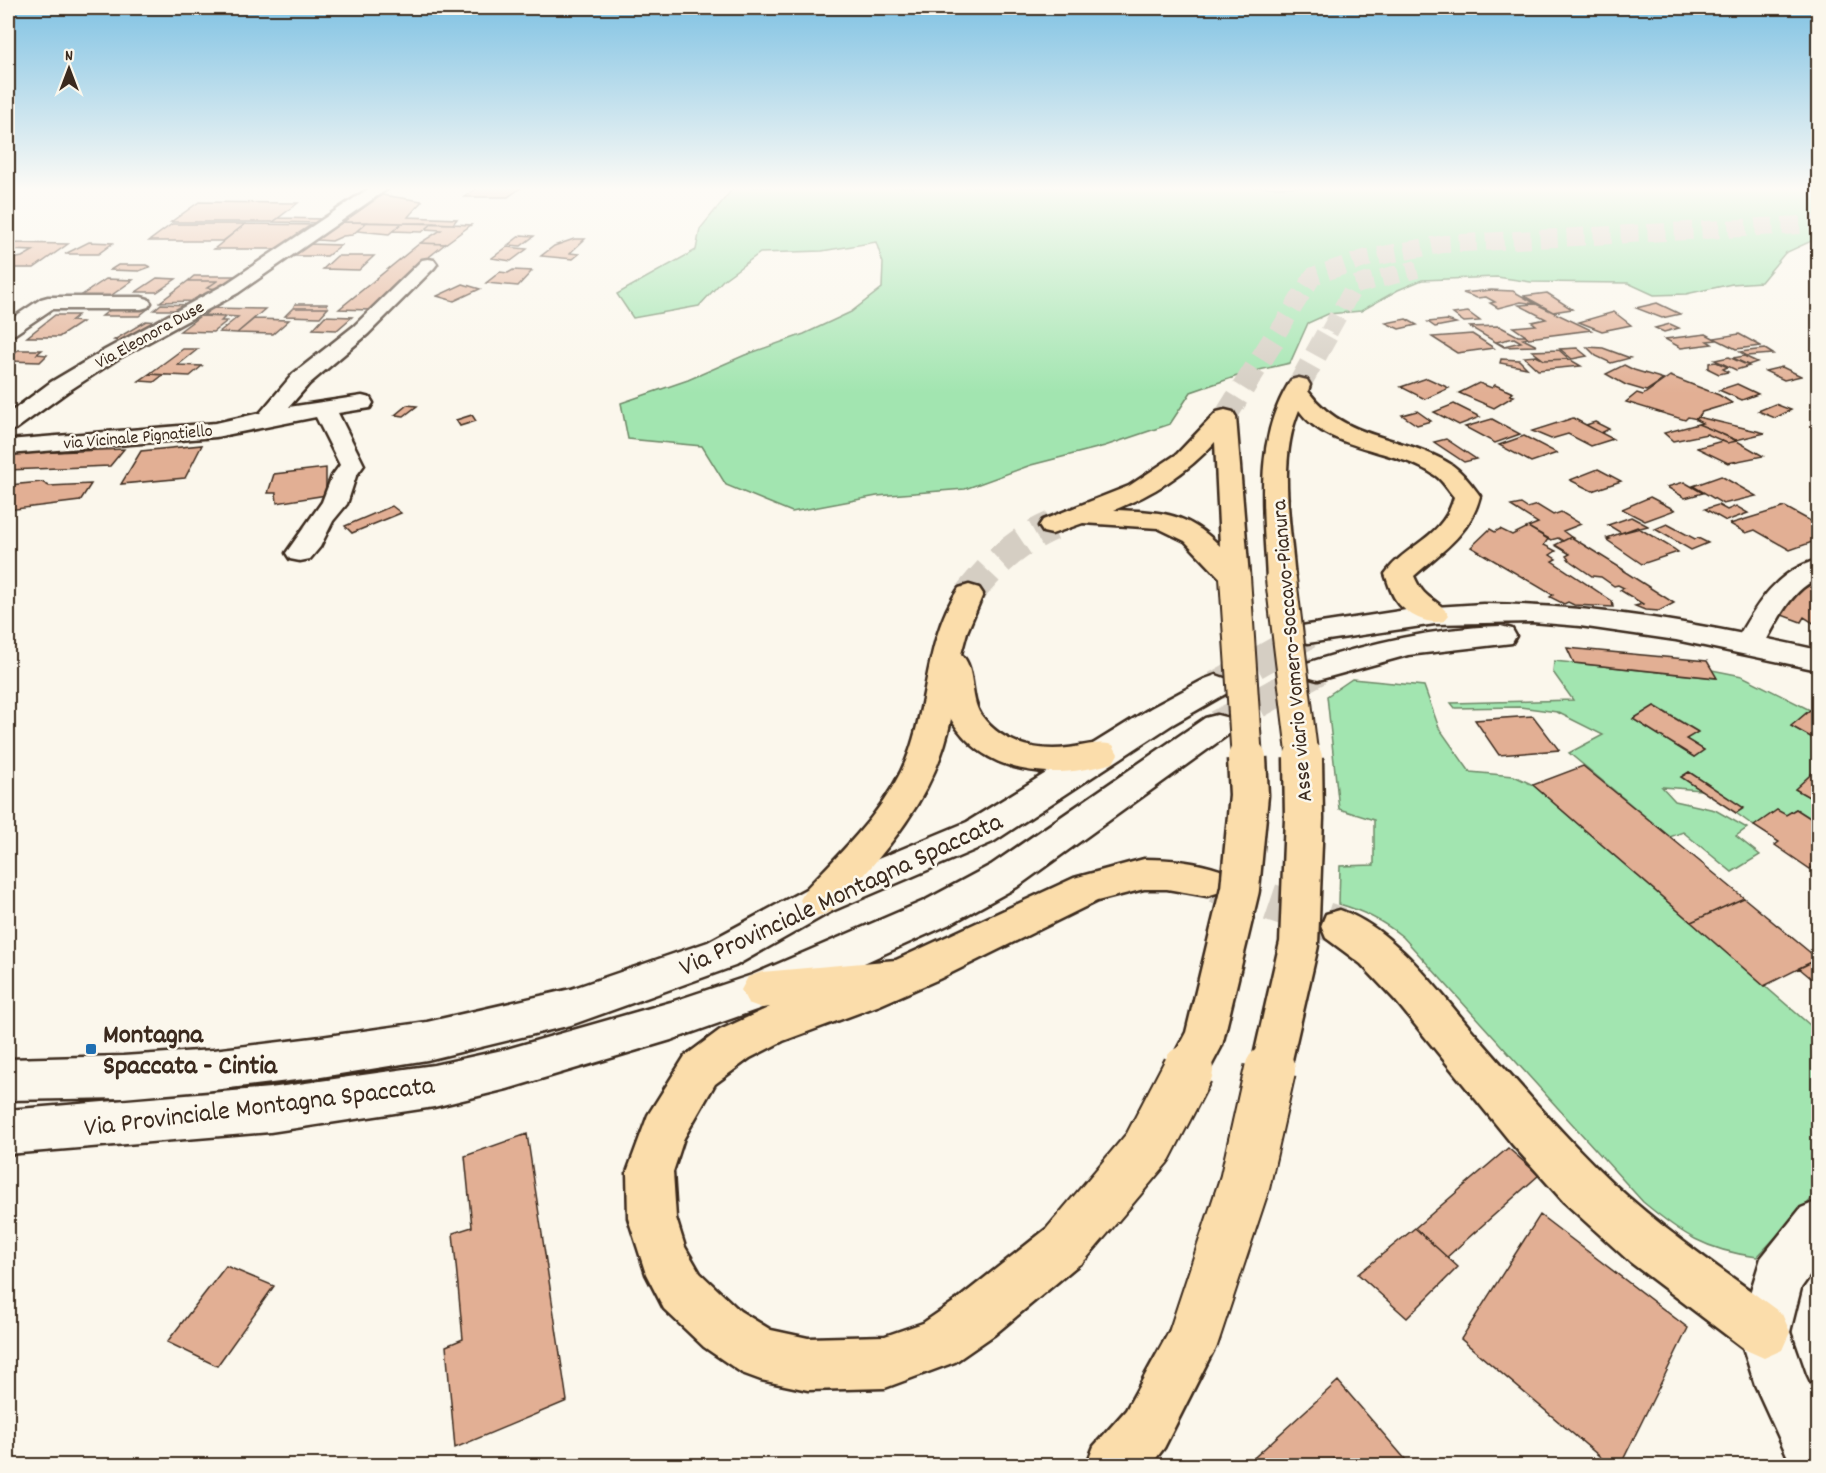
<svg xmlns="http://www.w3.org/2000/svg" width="1826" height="1473" viewBox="0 0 1826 1473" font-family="Dekko,sans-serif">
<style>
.green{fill:#a2e5b0;stroke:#6e8867;stroke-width:1.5;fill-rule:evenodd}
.building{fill:#e2af94;stroke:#3b2a1e;stroke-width:1.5;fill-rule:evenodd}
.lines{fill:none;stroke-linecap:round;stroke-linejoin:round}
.tertiary-tunnel{stroke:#d5cec3;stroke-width:30;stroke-dasharray:30 15;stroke-linecap:butt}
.trunk-tunnel-far3{stroke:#d5cec3;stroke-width:18;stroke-dasharray:18 9;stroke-linecap:butt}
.trunk-tunnel-far2{stroke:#d5cec3;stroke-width:23;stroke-dasharray:23 11;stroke-linecap:butt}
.trunk-tunnel-far1{stroke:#d5cec3;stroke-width:30;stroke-dasharray:30 15;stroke-linecap:butt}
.trunk-tunnel{stroke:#d5cec3;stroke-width:38;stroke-dasharray:38 20;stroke-linecap:butt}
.minor-casing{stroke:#3b2a1e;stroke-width:5}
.tertiary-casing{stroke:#3b2a1e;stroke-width:5}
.trunk-casing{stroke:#3b2a1e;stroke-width:5}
.minor{fill:#fbf7ec;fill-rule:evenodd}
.tertiary{fill:#fbf7ec;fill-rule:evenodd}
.trunk{fill:#fbddab;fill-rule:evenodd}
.trunk-bridge-far2-casing{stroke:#3b2a1e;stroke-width:34;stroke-linecap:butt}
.trunk-bridge-far1-casing{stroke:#3b2a1e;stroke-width:43;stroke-linecap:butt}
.trunk-bridge-casing{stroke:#3b2a1e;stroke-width:54;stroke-linecap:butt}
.trunk-bridge-far2{stroke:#fbddab;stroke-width:30}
.trunk-bridge-far1{stroke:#fbddab;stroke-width:38}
.trunk-bridge{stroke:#fbddab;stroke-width:50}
.poi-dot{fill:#1f6fb2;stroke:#fbf7ec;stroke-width:2}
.labels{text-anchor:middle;stroke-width:5;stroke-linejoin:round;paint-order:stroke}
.far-street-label{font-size:18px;fill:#3b2a1e;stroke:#fbf7ec}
.street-label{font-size:22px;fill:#3b2a1e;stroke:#fbf7ec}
.near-street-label{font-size:27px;fill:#3b2a1e;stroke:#fbf7ec}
.near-poi-label{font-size:27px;font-weight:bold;fill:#3b2a1e;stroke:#fbf7ec;text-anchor:start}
</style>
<rect width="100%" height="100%" fill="#fbf7ec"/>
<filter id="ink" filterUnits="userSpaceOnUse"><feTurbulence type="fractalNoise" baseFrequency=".0167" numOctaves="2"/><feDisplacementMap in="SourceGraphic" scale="12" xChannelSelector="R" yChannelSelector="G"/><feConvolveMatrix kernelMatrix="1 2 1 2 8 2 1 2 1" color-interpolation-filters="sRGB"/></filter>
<g filter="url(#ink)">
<path class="green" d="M734,187h1084v51l-33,15 -24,29 -29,2 -46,10 -32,1 -26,-12 -97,-1 -34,-5 -75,3 -24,10 -37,21 -33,3 -20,9 -18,40 -44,10 -55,19 -21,32 -65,22 -74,19 -66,24 -88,7 -85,16 -66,-27 -24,-39 -74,-7 -7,-36 67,-23 57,-25 59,-21 47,-22 31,-24 1,-25 -7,-21 -54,9 -62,2 -37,27 -24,26 -66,12 -16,-24 79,-44 4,-21z
M1554,661l162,17 -4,-8 30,6 68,34 -19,16 27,15v27l-23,21 23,13v21l-22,-14 -10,6 -32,11 -18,-13 7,-5 -54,-36 -8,5 20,13 -39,-3 13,14 40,9 32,18 -11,8 24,19 -28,17 -49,-40 -13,5 -101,-84 34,-18 -46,-23 -37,-5 -65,1 -4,-5 122,-3 -20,-28zM1655,706l42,25 -11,8 18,11 -10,7 -61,-38z
M1352,679l72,7 15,42 31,44 44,4 19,9 285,247v160l-61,65c-52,-7 -74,-22 -114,-55l-240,-265c-20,-16 -39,-26 -64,-33l1,-38 34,-1v-45l-35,-11 -12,-113z"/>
<path class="building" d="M479,187h43l-14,10h-44z
M382,195l40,6 -14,16 49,2 -4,5 -110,-2z
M199,202l99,1 -25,19h-102z
M279,218l45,1 -5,4 -46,-1z
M343,222h24l-15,13 -9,1 -11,5 -16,-1z
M367,222l35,1 -13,11 -32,-3z
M402,223h31l-11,9 -29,-1z
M433,223l38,2 -26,19 -25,-1 21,-13 -15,-1z
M172,224h73l-22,17h-74z
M245,224l76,1 -44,24h-63z
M521,235l13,1 -13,10 -13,-1z
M574,239h11l-15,14 9,1 -6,5 -32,-3 13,-10z
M89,242l24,1 -15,11h-33z
M8,243l60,1 -34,24h-26v-8l14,-3 11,-6 -25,-1z
M420,243l25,1 -36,29 -39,37 -31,-1z
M307,244l34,1 -14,11h-37z
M507,247l20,2 -16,12 -19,-3z
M337,256h37l-15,14 -36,-1z
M118,265h28l4,2 -11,4 -29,-1z
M513,270l19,1 -14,15 -32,-3 14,-11 8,1z
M194,276h48l-20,13 -15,-1 10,-7h-29z
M157,278l19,1 -19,13h-21z
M106,279l27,1 -24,17h-30z
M188,281h29l-10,7 8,1 -8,6h-7l-7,6 -33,1z
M463,284l17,5 -26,12 -17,-5z
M1491,290l22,1 23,13 -15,-2 -23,6 -8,-5 5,-1 -9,-5 -9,1 -14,-5z
M1547,293l25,16 -19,3 -29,-16z
M1657,303l23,11 -18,4 -26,-10z
M161,304l31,1 -7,5h-31z
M295,304h32l1,4h-35z
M1536,304l55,26 -62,8 -16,-11 23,-2 -4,-3 14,-3 -27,-14z
M114,307l35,1 -10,8h-37z
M212,308l53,1 -28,24 -18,-1 19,-15 -34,-2z
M293,308h35l-8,9 -35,-1z
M1468,312l12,9 -16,1 -11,-8z
M1614,312l17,13 -29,6 -23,-9z
M55,315h23l-7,6 11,1 -23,15h-32z
M200,316l25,1 -4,4h6l-14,11 -33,-1z
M325,316l27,1 -15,13 -24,-1z
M254,319l35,1 -16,14 -36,-1z
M1406,319l11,6 -18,4 -13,-6z
M1447,320l9,3 -21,4 -7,-5z
M146,321l15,1 -32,20 -15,-2z
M1670,324l9,4 -15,4 -9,-4z
M1499,326l19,10h7l4,2 -6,1 14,7 -33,1 -34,-20zM1514,338l7,4 -17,4 -8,-4z
M1472,334l22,14 -37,5 -25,-16z
M1706,334l11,6 -10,1 5,3 -31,4 -16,-9z
M1739,334l22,12 -25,3 -22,-11z
M1587,347l16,1 27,10 -19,5 -15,-7z
M1577,348l10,8 -15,3 -12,-10z
M183,349h15l-20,16 24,1 -12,10 -41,-2z
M1765,349l8,5 -26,2 -7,-4z
M18,350h24l-5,4 10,1 -7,7 -32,-1v-3z
M1559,350l10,9 -25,1 -12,-9z
M1536,356l8,4 25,-1 12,7 -43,4 -14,-13z
M1744,356l13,6 -9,3 -15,-7z
M1729,357l20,9 -13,4 -21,-10z
M1501,359l18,1 8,8 -27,-5z
M1716,362l12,5 -5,2 5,3 -9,2 -12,-6h2v-5z
M1624,365l10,5 30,9 -18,12 -20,-6 -20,-11z
M1782,367l19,9 -17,4 -19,-9z
M149,374l14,1 -9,7 -15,-1z
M1670,376l49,19 13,8 -30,9 -5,7 -9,-2 -3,3 -59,-18 11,-9 6,2z
M1427,378l22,10 -24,11 -24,-12z
M1479,383l13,5 3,-3 18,8 -3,2 4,1 -20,12 -35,-15z
M1737,384l21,10 -16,6 -23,-10z
M1454,404l26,13 -21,8 -25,-13z
M1775,404l16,6 -16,8 -17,-7z
M407,405l10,1 -13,10 -9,-1z
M1417,411l14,10 -14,4 -15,-10z
M472,415l4,6 -16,5 -4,-6z
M1698,417l67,16 -29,7 -38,-16 4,-1 -6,-3z
M1573,418l13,7 27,14 -22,7 -23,-12 -17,5 -19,-8z
M1492,419l28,15 -25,9 -30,-16z
M1595,422l14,7 -8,4 -15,-8z
M1698,424l10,4 29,13 -10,2 -20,-9 -34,7 -9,-8z
M1524,436l33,17 -26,9 -32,-17z
M1446,439l30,20 -12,3 -30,-20z
M1722,441l5,2 10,-2 26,15 -35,7 -31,-15z
M202,445l-17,33 -64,6 20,-33z
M124,449l-14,17 -102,4v-16z
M326,468v27l-49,8 -1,-10h-8l6,-19z
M1598,469l23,12 -29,10 -22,-11z
M1721,476l35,20 -33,8 -30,-18z
M42,482l7,4 42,-2 -11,17 -72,9 1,-25z
M1684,482l19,11 -18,5 -18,-11z
M1650,497l25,13 -30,11 -23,-12z
M1521,504l6,4 10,-3 16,10 8,-3 20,12 -18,7 8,6 -8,4 -5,-3 -7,2 -23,-13 10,-4 -27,-17z
M1718,505l9,5 9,-4 12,7 -22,8 -21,-12z
M392,506l9,7 -49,20 -7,-7z
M1785,507l33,18v15l-28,10 -35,-20 -9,3 -16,-9z
M1631,517l17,9 -27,7 -13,-8z
M1667,524l28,15 3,-1 10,5 -17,7 -36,-21z
M1528,527l20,12 -4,6 12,6 -6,4 6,4 -4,2 60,40 1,6 -39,-2 -6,-3 -4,2 -14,-7 3,-2 -82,-48 19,-18 5,3 5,-3 12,6z
M1637,527l37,22 4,3 -36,12 -35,-24 3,-1 -3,-1z
M1571,537l53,33h-2l52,33 -15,8 -14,-1 -10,-4 8,-2 -23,-14 4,-2 -6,-3 -4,1 -13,-9 -9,-1 -22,-15 -4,-5 4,-2 -15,-9z
M1813,584l5,3v39l-14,-9 -3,5 -22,-8 20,-24z
M1567,648l140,13 10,17 -143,-15z
M1654,706l44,26 -12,7 18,11 -10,7 -61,-38z
M1810,710l8,4v27l-27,-15z
M1533,716l26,34 -60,5 -24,-35z
M1583,766l87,71 74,61 -53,24 -158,-137z
M1818,768v34l-23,-13z
M1689,772l55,36 -8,5 -55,-36z
M1796,809l22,14v39l-8,7 -35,-24 4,-3 -25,-16 23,-16 9,5z
M1744,898l74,61 -54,27 -73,-64z
M1818,959v25l-19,-16z
M527,1134l40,267 -112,47 -9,-102 17,-7 -10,-106 19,-6 -7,-71z
M1508,1148l31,27 -92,82 -32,-29z
M1540,1215l148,113 -68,138h-9l-150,-127z
M1415,1228l43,39 -51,51 -49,-44z
M226,1266l48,20 -57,80 -50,-24z
M1338,1381l68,79 -5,6h-62l-5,-7 -6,7h-83z"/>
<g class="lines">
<path class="tertiary-tunnel" d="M1216,686l92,-52
M1218,725l100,-55"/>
<path class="trunk-tunnel-far3" d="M1278,332l35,-56 54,-18 76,-14 375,-20
M1329,332l26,-47 62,-16"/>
<path class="trunk-tunnel-far2" d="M1299,385l30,-54
M1225,417l54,-86"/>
<path class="trunk-tunnel-far1" d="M969,594c24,-30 48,-53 83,-68"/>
<path class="trunk-tunnel" d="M1215,884l125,42"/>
<defs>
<path id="minor" d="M371,187h19l-152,106 -119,65 -52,34 -51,37 -8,2v-17l43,-32 54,-32 119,-65z
M428,259l6,1 3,4 -3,4 -66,66 -59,50 -20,23 73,-11 8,2 3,5 -3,5 -32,5 26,52 -8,11 -9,28 -14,17 -13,26 -10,12 -10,2 -10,-2 -4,-6 36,-51 10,-26 8,-11 -24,-48 -100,20 -208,17v-14l208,-17 44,-10 33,-39 61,-48 68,-66z
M48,297h93l7,2 3,4 -3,4 -7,2h-89l-37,25 -7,2v-15l33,-22z
M1818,560v18c-31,15 -41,46 -58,73l-11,3 -11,-3 -4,-7c21,-36 40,-73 84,-84z
M1818,1201v63l-17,24 -11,44 15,43 13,27v64h-26l-37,-81 -17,-53 23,-74 40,-50z"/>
<path id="tertiary" d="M1483,604c114,1 225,21 335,46v20l-142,-30 -96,-14 -48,-4 -97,2 -127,19 -11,-2 -4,-7 4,-7 11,-2 111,-17z
M1501,626l11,3 4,7 -4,7 -104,12 -90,25 -11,-3 -4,-7 4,-7c64,-20 127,-35 194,-37z
M1216,675l11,4 5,7 -5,7 -54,31 -180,118 -161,69 -97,55 -164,59 -144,35 -106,17 -108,13 -90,8 -115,2v-41l115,-3 90,-6 108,-13 106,-15 144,-33 137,-47 98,-53 161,-67 184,-114 54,-29z
M1217,715l12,3 4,8 -4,8 -212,153 -65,36 -176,80 -105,37 -164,49 -73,18 -164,25 -262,22v-44l262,-22 164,-23 73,-16 164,-47 81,-27 172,-74 67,-36 214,-147z"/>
<path id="trunk" d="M1299,378l8,2 3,5 -2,6c37,51 95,43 144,74 10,7 21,21 28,31 -9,37 -39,56 -66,80 10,25 22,21 35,39l-5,6c-17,5 -41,-8 -50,-24 -4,-7 -6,-15 -9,-23 22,-31 58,-35 69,-77 -6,-7 -11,-16 -18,-21 -39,-28 -109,-25 -137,-66 -22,52 -8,115 -4,169l-4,6 -10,2 -10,-2 -4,-6c-3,-66 -14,-135 21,-194l3,-5z
M1225,410l8,2 3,5 13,160 -4,6 -10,2 -10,-2 -40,-42 -27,-13 -75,-5 -31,11 -9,-2 -4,-6 4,-6 86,-34 48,-32 40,-42zM1215,442l5,104c-35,-35 -60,-34 -106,-36 39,-16 72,-36 101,-68z
M969,585l10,3 4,6 -16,38 -6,22c15,14 8,43 20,61 20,28 54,37 87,33 16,-2 29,-7 45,-3l5,9 -5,9c-59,17 -128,14 -162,-44 -15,78 -67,135 -119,192l-13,5 -13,-5 -6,-11 6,-11c39,-41 85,-84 104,-139 19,-54 16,-113 49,-162z
M1144,859c26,0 52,3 76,11l6,11 -6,11 -13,4 -40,-7h-23l-47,12 -158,78 -59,26 -97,36 -33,17 -35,26 -31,54 -11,34 3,46 9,29 15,26 40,38 31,19 37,8 77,-2 38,-13 35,-24 92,-73 17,-8 17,8 8,17 -8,17 -90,75 -39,27 -70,26 -77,2 -47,-10 -19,-7 -38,-26 -40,-38 -18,-35 -18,-56 -1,-46 21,-57 37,-59 35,-26 50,-23 -8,1 -14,-5 -7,-13 7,-13 14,-5 134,-12 178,-82z
M1340,910c54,18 100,83 136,125 39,45 78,90 120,132 56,56 123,100 186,147l8,18 -8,18 -18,8 -18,-8 -116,-88 -66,-60 -52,-58 -117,-144 -34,-36 -35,-26 -5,-12 5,-12z
M1193,1313l18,8 8,18 -55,109 -14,18h-64l8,-20 32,-36 49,-89z"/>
</defs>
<use href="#minor" class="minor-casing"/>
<use href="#tertiary" class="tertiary-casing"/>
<use href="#trunk" class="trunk-casing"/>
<use href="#minor" class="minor"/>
<use href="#tertiary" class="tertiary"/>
<use href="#trunk" class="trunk"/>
<defs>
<path id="trunk-bridge-far2" d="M1235,577l12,183
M1281,579l22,181"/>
<path id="trunk-bridge-far1" d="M1187,1071l17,-32 36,-150 9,-94 -2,-37
M1270,1071l29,-127 5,-126 -1,-60"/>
<path id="trunk-bridge" d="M1067,1243l81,-96 40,-77
M1193,1339l52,-157 25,-112"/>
</defs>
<use href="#trunk-bridge-far2" class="trunk-bridge-far2-casing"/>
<use href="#trunk-bridge-far1" class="trunk-bridge-far1-casing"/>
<use href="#trunk-bridge" class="trunk-bridge-casing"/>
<use href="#trunk-bridge-far2" class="trunk-bridge-far2"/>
<use href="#trunk-bridge-far1" class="trunk-bridge-far1"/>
<use href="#trunk-bridge" class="trunk-bridge"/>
</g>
</g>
<linearGradient id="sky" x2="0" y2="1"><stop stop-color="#80c2e3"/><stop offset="0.48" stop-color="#fdfbf6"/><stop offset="1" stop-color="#fdfbf6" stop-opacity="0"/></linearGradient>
<rect width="1826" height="393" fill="url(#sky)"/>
<rect class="poi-dot" x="85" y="1043" width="12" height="12" rx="3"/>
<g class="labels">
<g class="far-street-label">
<text transform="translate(149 334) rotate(-29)" y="6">Via Eleonora Duse</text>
<text transform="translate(138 436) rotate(-5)" y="6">via Vicinale Pignatiello</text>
</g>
<g class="street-label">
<text transform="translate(1290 651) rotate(-95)" y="8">Asse viario Vomero-Soccavo-Pianura</text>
</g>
<g class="near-street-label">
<text transform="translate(840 893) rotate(-25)" y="9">Via Provinciale Montagna Spaccata</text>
<text transform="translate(259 1105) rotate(-7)" y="9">Via Provinciale Montagna Spaccata</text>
</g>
<g class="near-poi-label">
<text x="103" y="1042">Montagna<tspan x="103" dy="31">Spaccata - Cintia</tspan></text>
</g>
</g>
<rect width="1826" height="1473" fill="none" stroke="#fbf7ec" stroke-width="30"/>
<rect x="15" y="15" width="1796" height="1443" fill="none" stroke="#3b2a1e" stroke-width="2" filter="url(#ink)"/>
<g transform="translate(69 69)" stroke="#fbf7ec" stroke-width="4.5" paint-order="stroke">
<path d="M0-4.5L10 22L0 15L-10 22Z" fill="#3b2a1e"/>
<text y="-9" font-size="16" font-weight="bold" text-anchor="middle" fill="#3b2a1e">N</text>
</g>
</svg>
